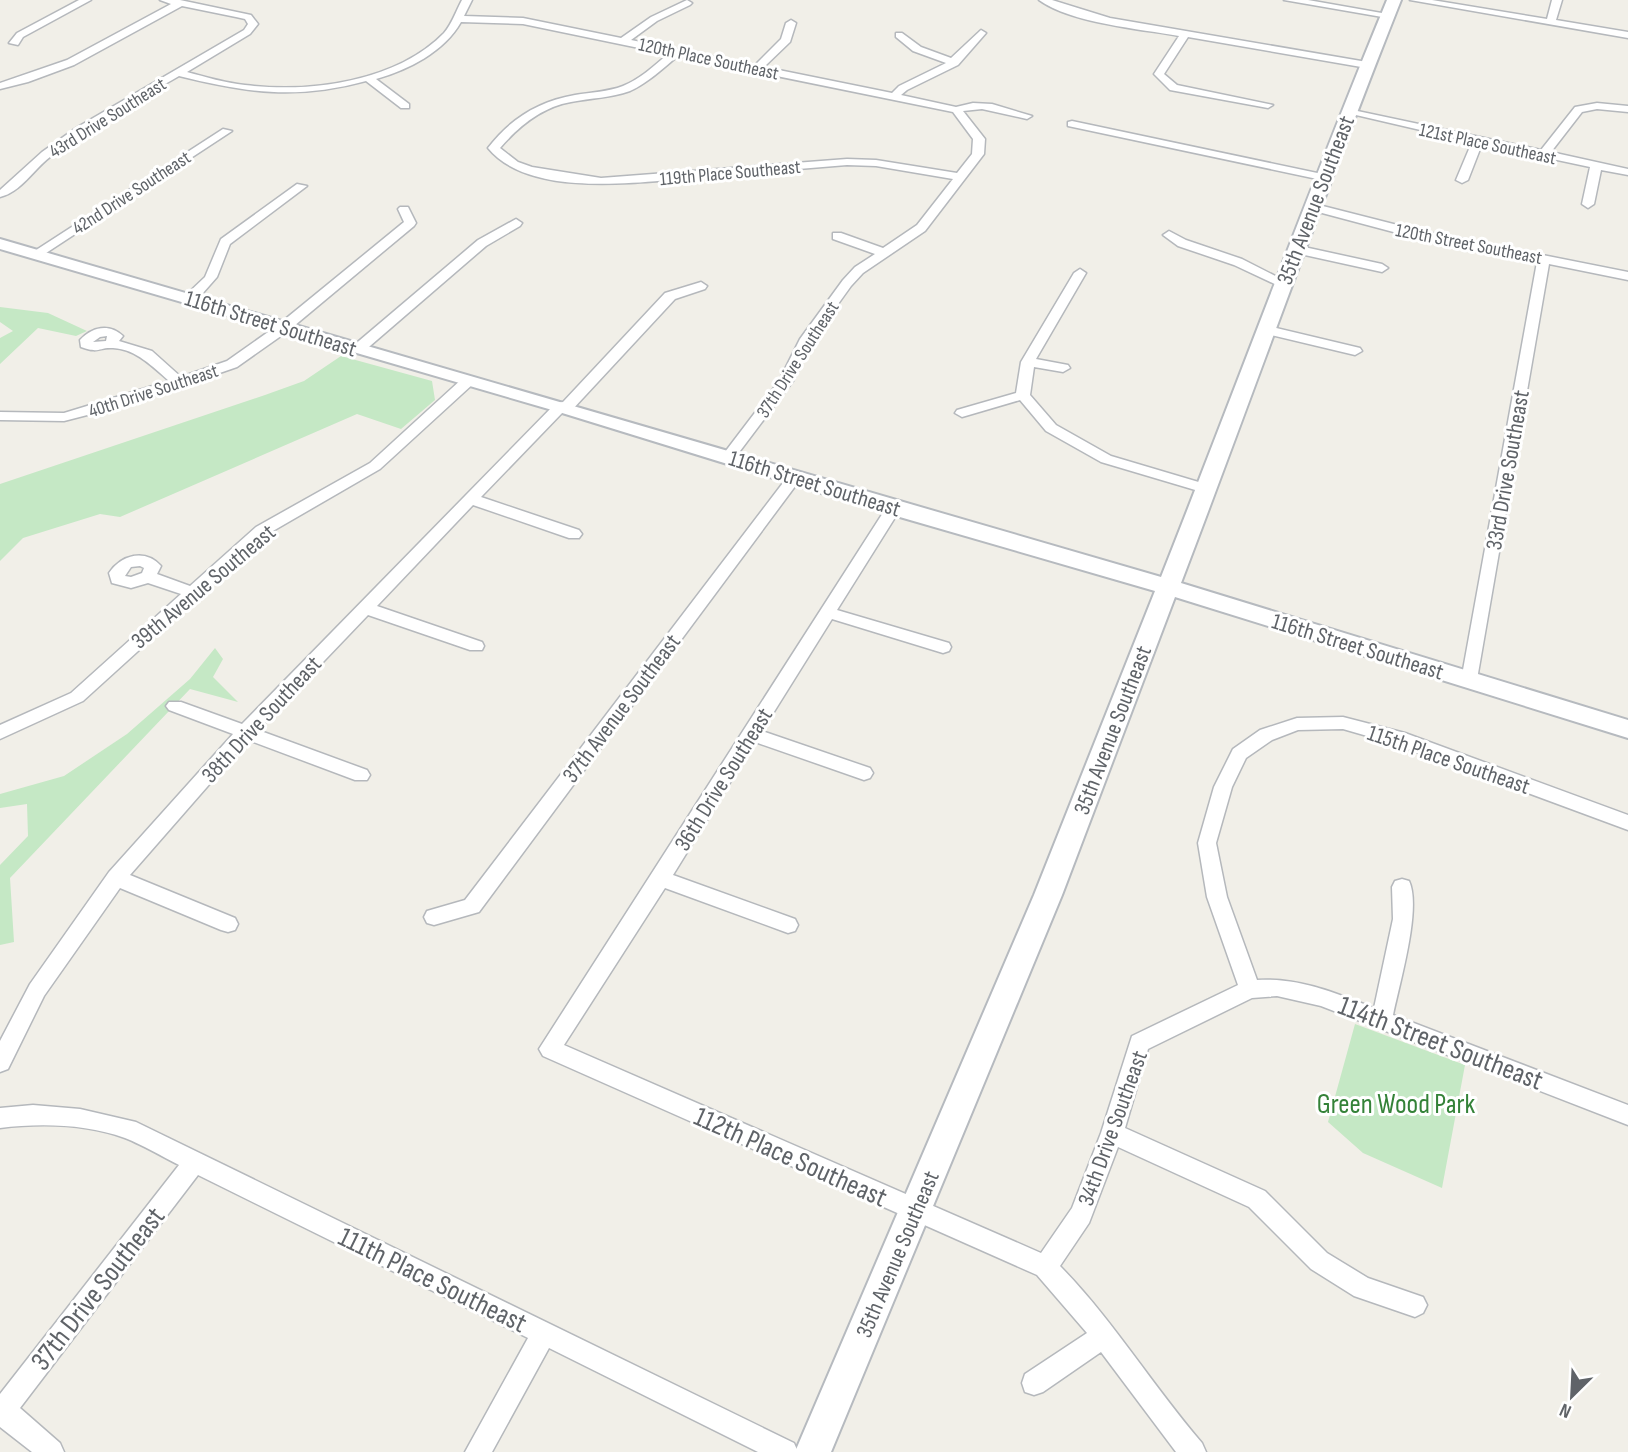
<svg xmlns="http://www.w3.org/2000/svg" width="1628" height="1452" viewBox="0 0 1628 1452" font-family="'Sofia Sans Condensed',sans-serif">
<style>
.green{fill:#c5e8c5}
.lines{fill:none;stroke-linecap:round;stroke-linejoin:round}
.street-casing{stroke:#b5b8bc;stroke-width:3}
.secondary-casing{stroke:#b6babf;stroke-width:4}
.street{fill:#fff;fill-rule:evenodd}
.secondary{fill:#fff;fill-rule:evenodd}
.labels{text-anchor:middle;stroke-width:6;stroke-linejoin:round;paint-order:stroke}
.far-street-label{font-size:19px;fill:#5f6368;stroke:#fff}
.street-label{font-size:23px;fill:#5f6368;stroke:#fff}
.near-street-label{font-size:28px;fill:#5f6368;stroke:#fff}
.near-park-label{font-size:28px;fill:#348238;stroke:#fff}
</style>
<rect width="100%" height="100%" fill="#f1efe8"/>
<path class="green" d="M0,307l48,6 39,18 -11,5 -38,-8 -38,36v-26l13,-7 -13,-9z
M341,356l91,25 3,19 -34,29 -44,-15 -237,103 -20,-3 -77,24 -23,23v-77l265,-89 39,-14z
M215,648l8,11 -10,18 25,25 -48,-13 -180,189 4,64 -14,3v-80l28,-29 -1,-32 -27,4v-14l64,-18 63,-42 63,-55z
M1355,1024l110,41 -23,123 -79,-35 -35,-31z"/>
<g class="lines">
<defs>
<path id="street" d="M79,0h12l-68,37 -5,8 -9,-2 8,-10z
M160,0h20l71,15 7,9 -8,10 -63,38c19,5 38,11 58,13 65,8 151,-3 199,-52 8,-9 12,-22 18,-33h10l-8,16 59,2 98,20 30,-21 36,-17 5,3 -2,2 -33,16 -26,19 124,25 26,-26 5,-16 5,-3 5,3 -6,19 -26,25 128,26 7,-7 47,-23 -33,-12 -17,-14v-4h6l19,14 30,11 30,-28 5,3 -28,32 -51,25 -6,5 55,12 17,-4 19,1 40,12 -5,3 -45,-10 -19,2 22,28 -1,15 -59,77 -62,42 -12,13 -38,53 -20,42 -59,78 -5,1 -7,-4 57,-75 21,-42 43,-59 12,-13 20,-13 -42,-15v-6h8l42,15 34,-23 36,-46 -77,-13 -29,-1c-44,4 -89,7 -133,11 -61,4 -182,26 -226,-28 22,-29 51,-47 87,-53 16,-3 33,-3 48,-9 17,-7 31,-20 45,-32l-145,-30 -62,-2c-17,30 -53,48 -85,57l33,25v4h-8l-35,-27c-70,19 -118,12 -187,-5 -43,25 -91,48 -129,81 -17,13 -29,35 -50,40v-7l42,-38 34,-24 168,-98 4,-6 -3,-5 -9,-2 -54,-11 -108,59 -46,17 -28,7v-6l67,-23 104,-56zM678,56l275,56 20,27 -1,15 -15,19 -81,-13 -29,-1 -246,19 -69,-11 -14,-5 -18,-14c19,-22 42,-41 71,-46 20,-4 40,-4 59,-11 18,-8 33,-23 48,-35z
M1039,0h13l58,18 257,44 5,3 -5,3 -179,-31 -24,37 13,11 96,20 -5,3 -98,-18 -16,-16 25,-38c-38,-7 -109,-13 -140,-36z
M1284,0h24l85,15 -5,3z
M1410,0h22l115,19 5,-19h10l-6,20 72,12v6z
M1597,103l31,3v6l-31,-3 -15,3 -31,40 77,17v6l-27,-5 -7,34 -6,4 -6,-4 8,-37 -108,-23 -14,36 -6,3 -6,-3 16,-38 -129,-30 5,-3 193,41 34,-43z
M1072,121l250,53 6,3 -6,3 -254,-54v-4z
M223,129l9,2 -192,126 -10,-3z
M297,184l10,2 -77,58 -13,33 -22,25h-10v-6l20,-19 16,-38z
M1311,203l106,27 211,42v8l-79,-16 -73,421 -6,2 -9,-6 76,-419 -121,-24 -109,-29v-4z
M400,207h8l8,16 -2,3 -126,105 -51,36 -107,37 -66,17 -64,-1v-8l64,1 105,-32c-16,-14 -33,-32 -56,-33 -15,-1 -13,6 -32,-1l-1,-7c12,-13 29,-17 43,-4l-4,5 33,10 29,26 46,-16 51,-36 126,-103 -6,-13zM107,336l-1,5 -13,1 7,-5z
M516,219l6,4 -2,3 -34,20 -123,106h-10v-6l125,-106z
M1169,231l17,9 56,19 47,24 -2,3h-8l-45,-21 -56,-19 -15,-11z
M1295,245l87,19 6,4 -6,4 -91,-20 -2,-3z
M1080,269l6,4 -50,86 32,6 2,3 -7,4 -29,-5 -4,28 26,30 55,31 101,30 2,3 -2,3h-10l-101,-30 -55,-31 -26,-31 -58,17 -7,-4 2,-3 59,-17 5,-31 53,-89z
M701,282l6,4 -2,3 -30,10 -104,112 -8,1 -82,85 98,33 3,4 -3,4h-10l-96,-33 -96,101 105,36 2,4 -2,4h-12l-102,-35 -110,115 109,40 3,5 -3,5h-12l-107,-40 -118,135 105,43 3,6 -3,6 -7,2 -7,-2 -101,-42 -76,108 -36,73 -8,3v-31l30,-57 79,-112 124,-138 -64,-24 -3,-4 3,-4h12l61,22 314,-321 7,-1 102,-109z
M1268,326l92,22 2,3 -7,4 -92,-22v-6z
M468,377l5,1v6l-93,85 -114,66 -183,166 -83,38v-14l71,-32 110,-99 -33,-11 -17,5 -19,-5 -3,-10c12,-18 36,-25 52,-7l-4,8 33,12 66,-59 114,-64 93,-85zM140,566l4,2 -2,5 -11,4 -6,-1 6,-9z
M794,473l5,2 2,3 -2,3 -320,431 -45,13 -7,-2 -3,-6 3,-6 38,-11 324,-425z
M893,503l8,5 -64,102 112,33 2,4 -2,4 -6,2 -111,-34 -70,112 108,37 3,5 -3,5 -6,2 -109,-38 -82,133 122,44 3,6 -3,6 -7,2 -123,-45 -101,157 477,208 31,-45 29,-75 31,-97 106,-51 -31,-88 -9,-54 16,-56 19,-38 27,-19 37,-12 46,-1 62,16 223,82v15l-233,-86 -52,-15 -45,1 -26,10 -26,18 -14,29 -16,56 11,54 30,83c41,-3 79,13 117,28l19,-89 -1,-32 3,-6 7,-2 7,2c13,27 -10,104 -16,134l235,90v20l-307,-119 -44,-10 -25,2 -104,51 -23,79 140,63 62,62 41,25 55,19 4,8 -4,8 -8,4 -61,-21 -43,-27 -62,-62 -131,-60 -29,76 -29,43c53,54 92,119 142,177l4,9h-30l-75,-100 -58,40 -9,3 -9,-3 -3,-9 3,-9 62,-41 -50,-58 -494,-219 -4,-7 349,-544z
M33,1105l47,4 56,13 658,321 4,9h-40l-209,-104 -57,104h-27l63,-114 -330,-163 -178,233 40,35 4,9h-32l-32,-25v-33l179,-229c-18,-9 -36,-20 -54,-27 -39,-14 -85,-15 -125,-10v-20z"/>
<path id="secondary" d="M1387,0h14c-77,193 -146,389 -220,583l447,137v18l-453,-141 -113,298 -231,557h-36l239,-557 121,-304 -269,-78 -327,-101 -559,-163v-10l1161,338c76,-192 147,-386 226,-577z"/>
</defs>
<use href="#street" class="street-casing"/>
<use href="#secondary" class="secondary-casing"/>
<use href="#street" class="street"/>
<use href="#secondary" class="secondary"/>
</g>
<g class="labels">
<g class="far-street-label">
<text transform="translate(709 58) rotate(12)" y="7">120th Place Southeast</text>
<text transform="translate(107 117) rotate(-32)" y="7">43rd Drive Southeast</text>
<text transform="translate(1488 143) rotate(12)" y="7">121st Place Southeast</text>
<text transform="translate(730 172) rotate(-5)" y="7">119th Place Southeast</text>
<text transform="translate(131 192) rotate(-33)" y="7">42nd Drive Southeast</text>
<text transform="translate(1469 243) rotate(11)" y="7">120th Street Southeast</text>
<text transform="translate(797 359) rotate(-57)" y="7">37th Drive Southeast</text>
<text transform="translate(153 390) rotate(-18)" y="7">40th Drive Southeast</text>
</g>
<g class="street-label">
<text transform="translate(1315 200) rotate(-69)" y="8">35th Avenue Southeast</text>
<text transform="translate(271 323) rotate(17)" y="8">116th Street Southeast</text>
<text transform="translate(1507 470) rotate(-80)" y="8">33rd Drive Southeast</text>
<text transform="translate(815 483) rotate(17)" y="8">116th Street Southeast</text>
<text transform="translate(203 586) rotate(-40)" y="8">39th Avenue Southeast</text>
<text transform="translate(1358 646) rotate(17)" y="8">116th Street Southeast</text>
<text transform="translate(621 708) rotate(-53)" y="8">37th Avenue Southeast</text>
<text transform="translate(261 719) rotate(-47)" y="8">38th Drive Southeast</text>
<text transform="translate(1112 730) rotate(-69)" y="8">35th Avenue Southeast</text>
<text transform="translate(1449 759) rotate(19)" y="8">115th Place Southeast</text>
<text transform="translate(723 779) rotate(-58)" y="8">36th Drive Southeast</text>
<text transform="translate(1112 1128) rotate(-70)" y="8">34th Drive Southeast</text>
<text transform="translate(897 1254) rotate(-67)" y="8">35th Avenue Southeast</text>
</g>
<g class="near-street-label">
<text transform="translate(1441 1042) rotate(21)" y="10">114th Street Southeast</text>
<text transform="translate(791 1156) rotate(24)" y="10">112th Place Southeast</text>
<text transform="translate(433 1279) rotate(26)" y="10">111th Place Southeast</text>
<text transform="translate(97 1288) rotate(-52)" y="10">37th Drive Southeast</text>
</g>
<g class="near-park-label">
<text x="1396" y="1113">Green Wood Park</text>
</g>
</g>
<g transform="translate(1572 1396) rotate(204)" stroke="#ffffff" stroke-width="5" paint-order="stroke">
<path d="M0-5L12 26L0 18L-12 26Z" fill="#5f6368"/>
<text y="-10" font-size="19" font-weight="bold" text-anchor="middle" fill="#5f6368">N</text>
</g>
</svg>
